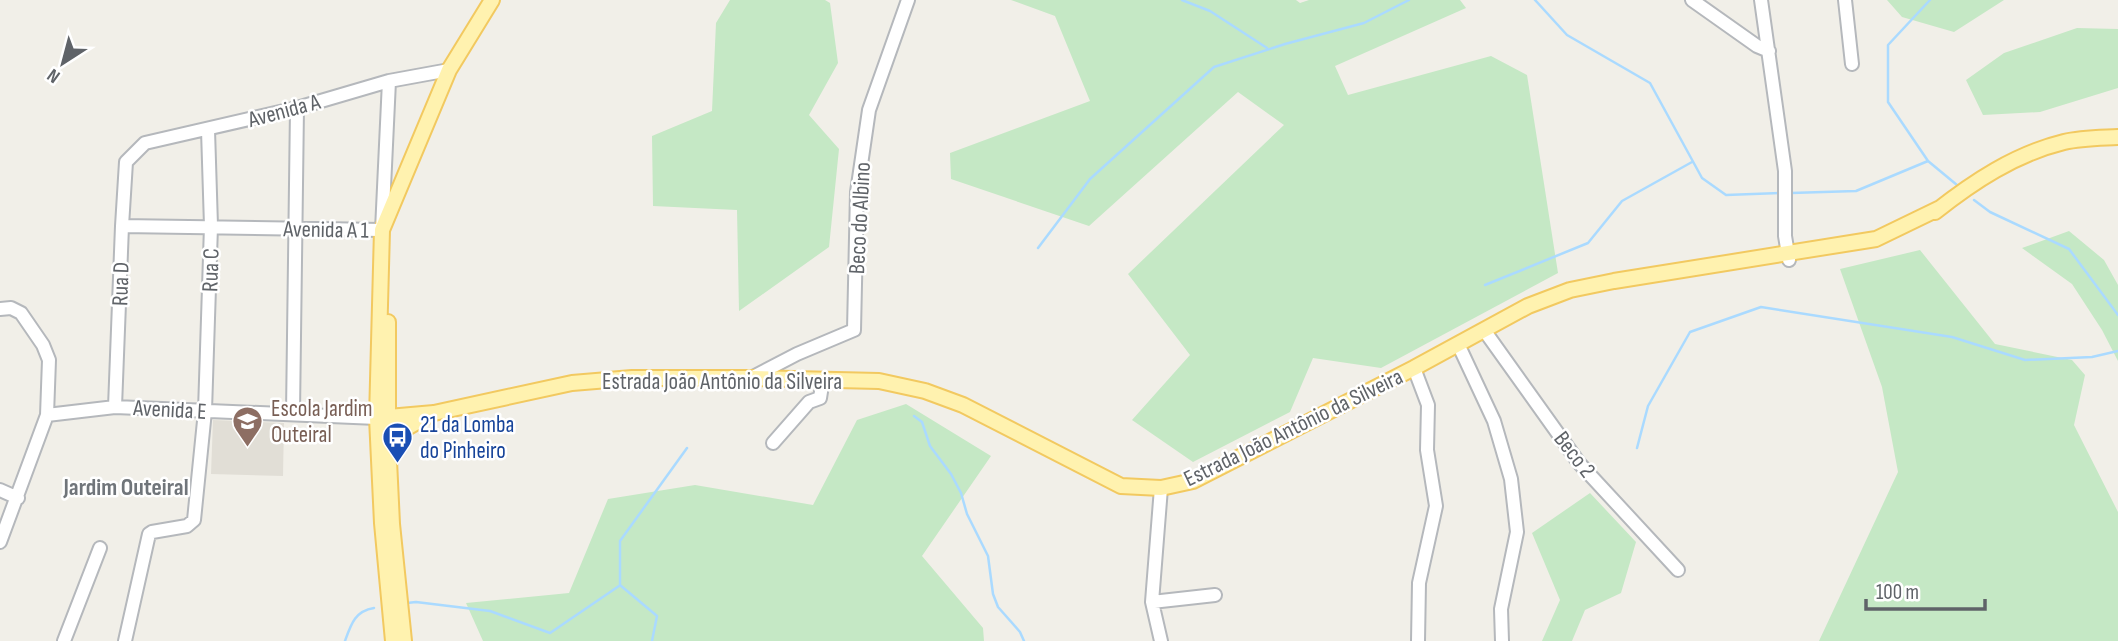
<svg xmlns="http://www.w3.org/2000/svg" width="2118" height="641" viewBox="0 0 2118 641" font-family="'Sofia Sans Condensed',sans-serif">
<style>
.education{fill:#e1ded6}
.green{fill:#c5e8c5}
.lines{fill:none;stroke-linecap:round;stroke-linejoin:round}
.stream{stroke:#aadaff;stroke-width:2.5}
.minor-casing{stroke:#b5b8bc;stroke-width:16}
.major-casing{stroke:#f2c960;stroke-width:18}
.minor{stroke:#fff;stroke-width:12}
.major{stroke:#fff2af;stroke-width:14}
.labels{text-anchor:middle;stroke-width:5;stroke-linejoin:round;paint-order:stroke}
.street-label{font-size:23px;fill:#5f6368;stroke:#fff}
.education-label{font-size:23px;fill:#785e54;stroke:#fff;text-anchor:start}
.transit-label{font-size:23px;fill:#164399;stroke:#fff;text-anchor:start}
.neighbourhood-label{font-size:24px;font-weight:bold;fill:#70757a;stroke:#fff}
</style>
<rect width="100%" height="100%" fill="#f1efe8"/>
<path class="education" d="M213,420l71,3 -1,53 -72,-2z"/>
<path class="green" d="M730,0h95l5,3 8,60 -29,52 30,34 -10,98 -90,64 -2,-101 -84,-4 -1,-70 60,-25 4,-88z
M1011,0h285l4,3 9,-3h151l6,8 -131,58 13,29 143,-39 36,19 31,198 -177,95 -68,-10 -23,54 -97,50 -61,-42 58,-65 -62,-81 156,-149 -46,-33 -149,134 -138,-47 -1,-26 140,-52 -35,-85z
M1887,0h117l-50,32 -52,-15z
M2077,28l41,1v59l-78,24 -57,3 -17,-35 38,-27z
M2069,231l35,29 14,25v76l-16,-31 -30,-46 -50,-36z
M1920,250l75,94 77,16 13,15 -11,50 44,87v129h-299l79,-169 -16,-85 -42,-118z
M906,404l85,52 -69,100 61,72 1,13h-501l-17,-38 103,-10 39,-94 87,-14 118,20 44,-85z
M1590,493l46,49 -15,51 -36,17 -13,31h-30l18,-41 -28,-67z"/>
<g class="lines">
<path class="stream" d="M1182,0l28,11 57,37
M1535,0l32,35 83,48 52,95 24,17 55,-2
M1930,0l-42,45v57l40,59 29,24
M1791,193l65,-2 72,-30
M1974,200l16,12 79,37 49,66
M1038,248l52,-69 124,-112 71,-23 79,-21 45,-23
M1485,285l103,-42 34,-42 70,-39
M914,416l8,6 8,24 21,28 10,19 6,21 21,42 5,38 5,13 22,25 4,9
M1637,448l11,-42 42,-74 71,-25 191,30 73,23 67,-3 26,-6
M407,603l9,-1 74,9 60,22 69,-47
M345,641c6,-17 10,-30 29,-33
M652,641l5,-25 -37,-31v-44l67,-93"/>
<defs>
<path id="minor" d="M1692,0l65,46 12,5
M1761,0l24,171v65l4,24
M1845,0l7,64
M122,226l260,4 7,-149
M0,309l11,-1 10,5 22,32 6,15 -2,55 -47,127
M1484,330l95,133 99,107
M1458,344l36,77 17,58 6,53 -16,77 1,32
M1414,368l14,37 -1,45 9,56 -17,77 -1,58
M751,378l46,-24 57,-24 3,-138 12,-82 39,-110
M115,407l7,-181 4,-64 19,-19 152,-35 92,-27 60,-11
M293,413l4,-305
M47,415l68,-8 262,11
M773,443l36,-41 11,-4 3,-19
M0,490l18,8
M1152,602l63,-7
M64,641l36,-93
M125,641l24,-107 3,-2 35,-6 7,-6 11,-109 6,-185 -3,-96
M1161,641l-9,-39 9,-114"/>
<path id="major" d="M1935,212c38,-30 80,-58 129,-70 17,-4 36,-4 54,-5
M388,322v117l4,85 12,117
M377,418l57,-5 138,-30 60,-5h119l128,3 46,10 38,14 158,81 40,2 32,-7 221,-113 114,-62 42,-16 44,-9 262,-42 64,-31
M388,439l41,-24
M393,641l-11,-118 -5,-105 5,-188 67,-160 43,-70"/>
</defs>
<use href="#minor" class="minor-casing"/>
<use href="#major" class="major-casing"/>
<use href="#minor" class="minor"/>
<use href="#major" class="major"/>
</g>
<defs>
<symbol id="school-pin" viewBox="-11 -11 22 30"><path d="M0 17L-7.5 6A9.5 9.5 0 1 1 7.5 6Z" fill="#8d6e63" stroke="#fff"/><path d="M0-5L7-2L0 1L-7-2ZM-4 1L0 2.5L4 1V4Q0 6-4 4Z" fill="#fff"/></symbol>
<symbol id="bus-pin" viewBox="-11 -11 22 30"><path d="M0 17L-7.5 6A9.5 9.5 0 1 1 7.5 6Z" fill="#1a4fb4" stroke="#fff"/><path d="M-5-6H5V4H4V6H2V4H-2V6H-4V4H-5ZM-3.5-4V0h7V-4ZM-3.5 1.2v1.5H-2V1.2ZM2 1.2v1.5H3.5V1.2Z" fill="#fff"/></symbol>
</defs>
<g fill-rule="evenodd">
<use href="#school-pin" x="230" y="404" width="35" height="47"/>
<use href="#bus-pin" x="380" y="420" width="35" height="47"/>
</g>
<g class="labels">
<g class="street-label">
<text transform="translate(284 110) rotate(-15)" y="8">Avenida A</text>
<text transform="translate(859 218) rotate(-87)" y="8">Beco do Albino</text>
<text transform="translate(326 229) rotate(1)" y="8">Avenida A 1</text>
<text transform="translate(210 270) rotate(-88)" y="8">Rua C</text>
<text transform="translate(120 284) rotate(-88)" y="8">Rua D</text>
<text x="722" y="389">Estrada João Antônio da Silveira</text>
<text transform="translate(170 409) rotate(3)" y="8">Avenida E</text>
<text transform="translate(1293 427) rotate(-26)" y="8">Estrada João Antônio da Silveira</text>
<text transform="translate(1575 454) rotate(52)" y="8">Beco 2</text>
</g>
<g class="education-label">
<text x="271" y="416">Escola Jardim<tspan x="271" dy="26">Outeiral</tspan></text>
</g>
<g class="transit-label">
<text x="420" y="432">21 da Lomba<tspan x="420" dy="26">do Pinheiro</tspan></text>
</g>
<g class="neighbourhood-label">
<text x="126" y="495">Jardim Outeiral</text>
</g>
</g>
<g transform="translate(63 63) rotate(216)" stroke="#ffffff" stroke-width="5" paint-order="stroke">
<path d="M0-5L12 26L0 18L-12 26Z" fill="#5f6368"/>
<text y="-10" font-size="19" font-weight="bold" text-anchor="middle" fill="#5f6368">N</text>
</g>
<path d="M1866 599v10h119v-10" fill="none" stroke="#5f6368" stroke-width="3.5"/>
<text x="1876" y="599" font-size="21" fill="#5f6368" stroke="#ffffff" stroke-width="5" paint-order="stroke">100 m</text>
</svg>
